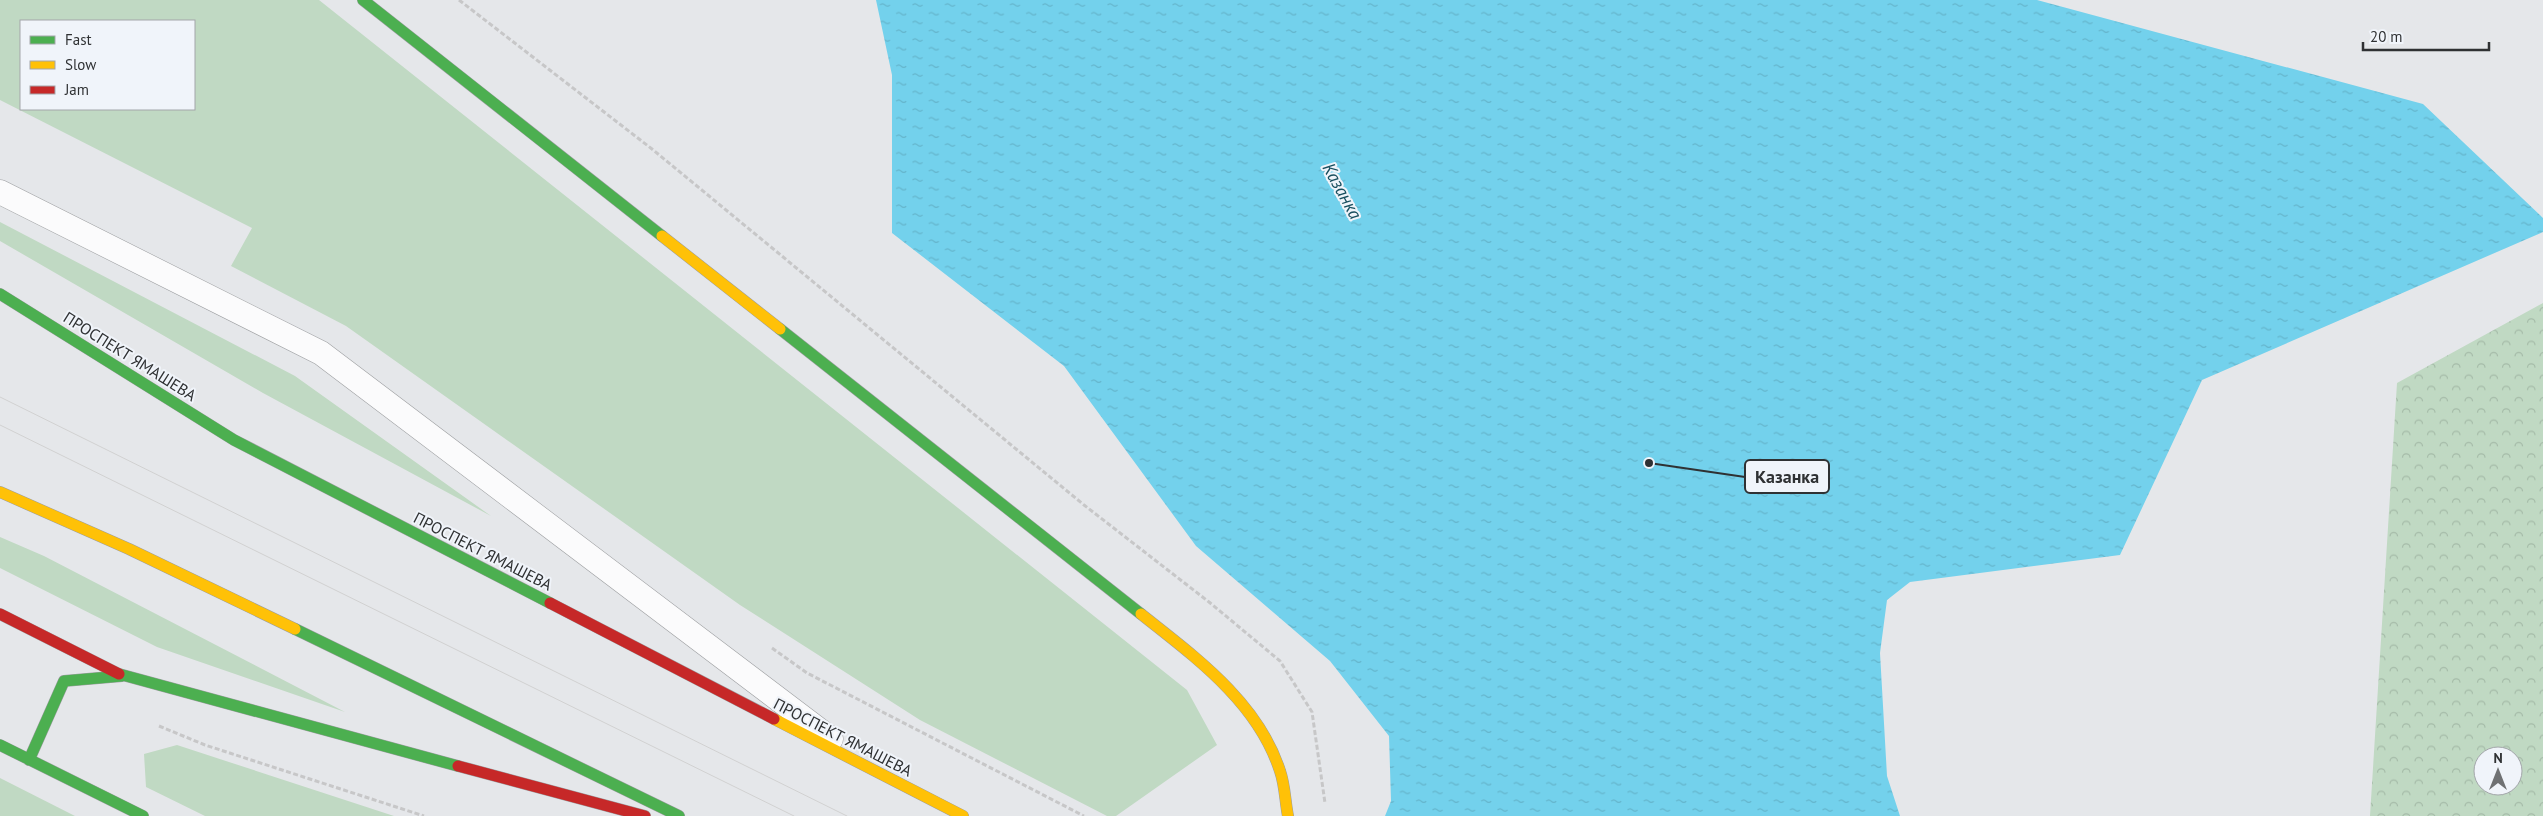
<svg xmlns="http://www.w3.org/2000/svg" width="2543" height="816" viewBox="0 0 2543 816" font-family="'PT Sans',sans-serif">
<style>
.green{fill:#c0d9c3;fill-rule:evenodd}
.forest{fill:url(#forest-crowns);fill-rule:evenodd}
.water{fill:url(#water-ripples)}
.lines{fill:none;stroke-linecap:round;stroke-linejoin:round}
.lane-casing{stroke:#9c9ea0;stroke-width:25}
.fast-casing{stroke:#9c9ea0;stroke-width:12}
.slow-casing{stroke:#9c9ea0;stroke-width:12}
.jam-casing{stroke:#9c9ea0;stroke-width:12}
.path{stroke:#c7c7c8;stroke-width:3;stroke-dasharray:5 2.5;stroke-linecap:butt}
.lane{stroke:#fbfbfc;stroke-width:24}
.fast{stroke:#4caf50;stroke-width:11}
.slow{stroke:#ffc107;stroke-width:11}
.jam{stroke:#c62828;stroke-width:11}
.tram{stroke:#d1d1d1;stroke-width:1}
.labels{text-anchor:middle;stroke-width:4;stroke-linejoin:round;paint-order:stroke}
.street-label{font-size:16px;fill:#2f3133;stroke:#f0f4fa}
.water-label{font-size:18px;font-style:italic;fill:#194f5f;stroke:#f0f4fa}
.leader{fill:none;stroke:#2f3133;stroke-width:2}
.callout-dot{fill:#2f3133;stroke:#f0f4fa;stroke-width:2}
.callout{fill:#f0f4fa;stroke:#2f3133;stroke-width:2}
.callout-label{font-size:18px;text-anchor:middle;font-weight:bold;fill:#2f3133}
</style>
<defs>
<pattern id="forest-crowns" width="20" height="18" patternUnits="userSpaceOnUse" patternTransform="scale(1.25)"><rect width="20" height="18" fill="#c0d9c3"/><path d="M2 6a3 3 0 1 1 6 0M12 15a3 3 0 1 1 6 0" fill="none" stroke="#a5bba8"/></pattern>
<pattern id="water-ripples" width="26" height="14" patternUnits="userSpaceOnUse" patternTransform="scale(1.25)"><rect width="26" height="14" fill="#73d1ec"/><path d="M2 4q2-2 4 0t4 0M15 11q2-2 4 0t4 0" fill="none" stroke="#64b4cb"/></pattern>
</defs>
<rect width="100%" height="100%" fill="#e5e7ea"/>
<path class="green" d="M0,0h319l868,690 30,55 -101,71h-9l-187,-96 -180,-115 -394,-279 -115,-60 21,-38 -252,-128zM194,21v88h-173v-88z
M0,222l295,154 196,140 -228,-123 -263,-152z
M0,537l44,19 301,156 -188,-65 -157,-79z
M177,745l217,71h-189l-59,-29 -2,-33z
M0,778l75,38h-75z"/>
<path class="forest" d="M2543,303v513h-173l27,-433zM2483,756h30v30h-30z"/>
<path class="water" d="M876,0h1161l386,104 120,114v14l-341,148 -82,175 -210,27 -23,18 -7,53 7,123 13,40h-515l6,-15 -2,-65 -59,-75 -134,-115 -132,-180 -172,-133v-158z"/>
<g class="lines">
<defs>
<path id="lane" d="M0,192l321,161 510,386"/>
<path id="fast" d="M363,0l299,236
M0,294l234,146 316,163
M780,329l361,285
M295,629l384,187
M119,674l339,92
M0,745l143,71
M29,760l35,-79 58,-5"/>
<path id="slow" d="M662,236l118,93
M0,492l129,57 166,80
M1141,614c54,43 117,88 139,157 5,14 5,30 8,45
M774,719l189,97"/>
<path id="jam" d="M550,603l224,116
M0,614l119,60
M458,766l187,50"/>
</defs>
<use href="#lane" class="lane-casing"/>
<use href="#fast" class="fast-casing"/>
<use href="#slow" class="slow-casing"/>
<use href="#jam" class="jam-casing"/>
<path class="path" d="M459,0l193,149 432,356 125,97 71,59 32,51 13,91
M772,648l35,25 277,143
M159,726l46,19 219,71"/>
<use href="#lane" class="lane"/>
<use href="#fast" class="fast"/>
<use href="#slow" class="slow"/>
<use href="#jam" class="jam"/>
<path class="tram" d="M0,397l847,419
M0,425l794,391"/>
</g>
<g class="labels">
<g class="street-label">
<text transform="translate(130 356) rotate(32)" y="6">ПРОСПЕКТ ЯМАШЕВА</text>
<text transform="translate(483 551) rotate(27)" y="6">ПРОСПЕКТ ЯМАШЕВА</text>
<text transform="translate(843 737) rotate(27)" y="6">ПРОСПЕКТ ЯМАШЕВА</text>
</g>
<g class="water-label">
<text transform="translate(1342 191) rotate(61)" y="6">Казанка</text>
</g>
</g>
<path class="leader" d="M1649 463L1745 477"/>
<circle class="callout-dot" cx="1649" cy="463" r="5"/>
<rect class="callout" x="1745" y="460" width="84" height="33" rx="5"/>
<g class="callout-label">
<text x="1787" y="483">Казанка</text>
</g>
<rect x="20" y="20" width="175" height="90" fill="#f0f4fa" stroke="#a3a6aa"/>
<rect x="30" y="36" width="25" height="8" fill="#4caf50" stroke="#a3a6aa"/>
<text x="65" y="45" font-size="15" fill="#2f3133">Fast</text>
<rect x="30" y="61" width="25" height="8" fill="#ffc107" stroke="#a3a6aa"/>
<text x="65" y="70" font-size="15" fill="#2f3133">Slow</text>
<rect x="30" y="86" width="25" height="8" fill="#c62828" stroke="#a3a6aa"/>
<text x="65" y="95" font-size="15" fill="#2f3133">Jam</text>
<g transform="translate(2498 771)"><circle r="24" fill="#f0f4fa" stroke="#a3a6aa"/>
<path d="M0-4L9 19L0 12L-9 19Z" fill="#6f7173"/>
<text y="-8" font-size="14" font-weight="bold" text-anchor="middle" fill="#2f3133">N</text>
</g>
<path d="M2363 42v8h126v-8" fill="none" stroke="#2f3133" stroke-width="2.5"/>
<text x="2370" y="42" font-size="15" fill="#2f3133" stroke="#f0f4fa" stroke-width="4" paint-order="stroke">20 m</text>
</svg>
